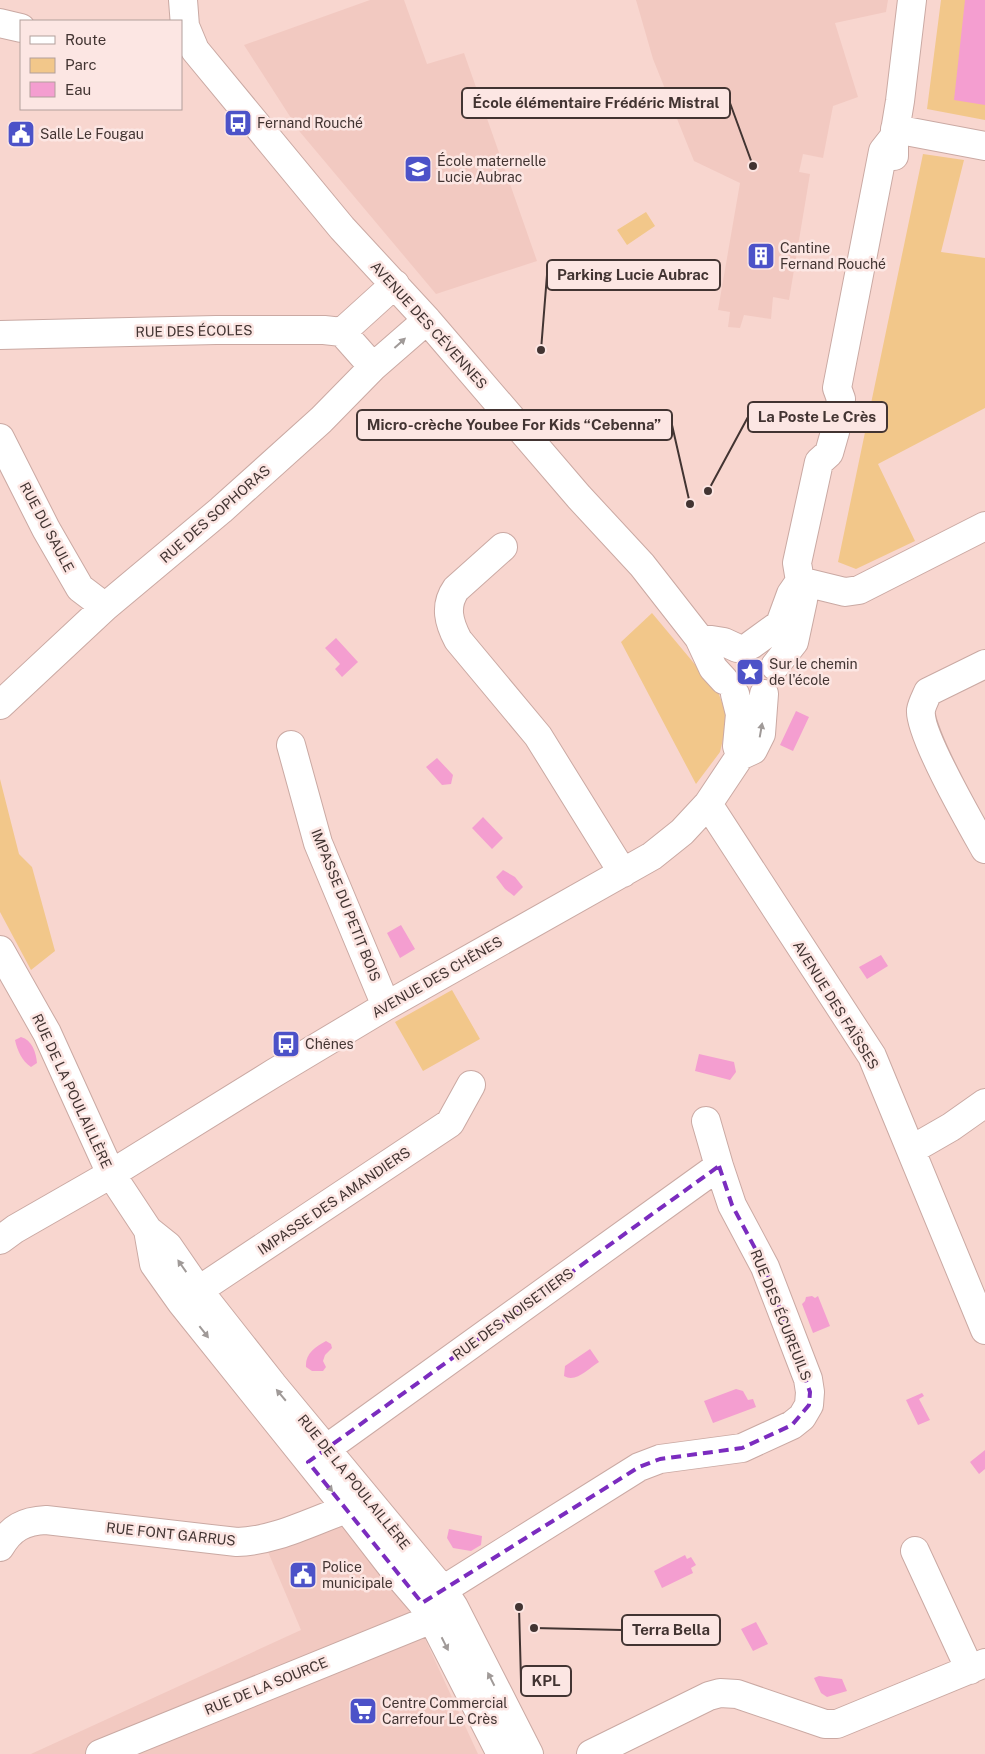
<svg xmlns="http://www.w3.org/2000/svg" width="985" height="1754" viewBox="0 0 985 1754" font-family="'Public Sans',sans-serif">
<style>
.built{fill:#f2c9c1}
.green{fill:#f2c78a}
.water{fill:#f49ed0}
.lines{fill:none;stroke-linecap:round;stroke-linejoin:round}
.minor-casing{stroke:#caa9a3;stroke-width:30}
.minor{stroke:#fff;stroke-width:28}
.oneway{fill:#a09a98}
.marked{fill:none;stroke:#7b2cbf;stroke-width:4;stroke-dasharray:10 6;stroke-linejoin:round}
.labels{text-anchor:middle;stroke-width:5;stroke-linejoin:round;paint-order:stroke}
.poi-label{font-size:14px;fill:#423432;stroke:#fce6e3;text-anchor:start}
.street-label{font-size:14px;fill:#423432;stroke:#fce6e3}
.leader{fill:none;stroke:#423432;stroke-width:2}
.callout-dot{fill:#423432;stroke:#fce6e3;stroke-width:2}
.callout{fill:#fce6e3;stroke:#423432;stroke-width:2}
.callout-label{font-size:15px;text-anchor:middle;font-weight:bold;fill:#423432}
</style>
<rect width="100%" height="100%" fill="#f8d6cf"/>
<path class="built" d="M370,0h34l23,64 37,-11 73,208 -101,33 -136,-162 -56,-87z
M636,0h252l-2,12 -51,11 23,74 -25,9 -10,52 -20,-4 -4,18 11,2 -21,126 -16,-3 -2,22 -27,-4 -4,13 -12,-1 2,-15 -12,-2 22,-127 -46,-22 -41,-102z
M341,1516l57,75 28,50 52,113h-447l270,-124 -35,-83z"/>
<path class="green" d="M941,0h44v120l-58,-11z
M923,154l41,6 -23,92 44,6v150l-107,56 37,77 -59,28 -18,-7z
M646,212l9,14 -28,19 -10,-15z
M652,613l66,79 10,26 -8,34 -24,32 -75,-142z
M0,779l19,75 13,13 23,84 -24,19 -31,-58z
M452,990l28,49 -57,32 -28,-49z"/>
<path class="water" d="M965,0h20v105l-31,-5z
M336,638l22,24 -16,15 -7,-8 5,-5 -15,-16z
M796,711l13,6 -16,34 -13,-6z
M437,758l16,17 -2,9 -9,1 -16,-18z
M483,817l20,21 -11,11 -20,-21z
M503,870l12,7 8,10 -9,9 -9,-7 -9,-12z
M401,925l14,24 -15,9 -13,-25z
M881,955l7,11 -21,13 -8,-12z
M21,1037c11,3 15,15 16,26l-6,4c-9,-6 -14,-17 -16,-27z
M699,1054l35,8 2,10 -6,8 -35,-9z
M812,1296l3,2 3,-2 12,30 -17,7 -11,-29 3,-3 1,-4z
M326,1341l5,3 1,4 -7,7 -2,6 3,6 -3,4h-11l-6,-4c-1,-13 9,-20 20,-26z
M590,1349l9,13c-11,7 -23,21 -35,14l1,-10z
M736,1389l7,2 5,9 5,-1 3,8 -43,16 -9,-22z
M922,1393l2,3 -5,3 11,21 -12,5 -12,-25z
M985,1450v19l-6,5 -9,-12z
M449,1529l33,7 -1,9 -10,6 -18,-3 -6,-10z
M685,1555l2,4 4,-2 5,8 -5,3 2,5 -31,15 -8,-17z
M756,1622l12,22 -15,7 -12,-22z
M819,1676l23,3 5,12 -20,6 -6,-4 -7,-15z"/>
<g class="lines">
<defs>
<path id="minor" d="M183,0l2,26 10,24 147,178 85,92 152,177 63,68 57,73 14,30 11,12
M0,23l21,5
M895,129l90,17
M894,156v-19l6,-36 12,-101
M342,332l53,-48
M0,335l216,-5h108l18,2 31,35
M0,438l46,91 34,59 25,19
M503,547l-47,42c-12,17 -7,34 2,51l80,96 85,137
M800,581l45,11 14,-2 126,-64
M699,638l25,4 13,6
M751,645l29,-21 11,-30 9,-13 -3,-18 22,-101 10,-9 6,-21 6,-33 -4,-11 46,-237 11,-14
M985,664l-57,28c-2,5 -6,12 -7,18 -3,22 51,116 64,139
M775,666l19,-24 9,-42
M735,694l5,20 -3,32 3,10
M0,705l105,-98 116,-97 100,-90 52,-53 54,-47
M291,745l27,98 68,163
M708,804l164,252 113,274
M0,950l47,83 64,141 37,56 20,16 31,45 74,94 170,205 11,17 75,147
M911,1150l40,-23 34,-24
M148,1230l6,34 27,38 166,207 51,66 24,28 10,16 69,135
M0,1240l15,-11 96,-55 163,-101 112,-67 266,-150 30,-24 26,-28 32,-48 13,-6 8,-16 3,-40
M184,1300l266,-177 21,-38
M312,1459l407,-293
M0,1547c11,-19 24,-26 46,-27l191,22c38,-1 75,-21 110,-33
M915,1551l55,119
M422,1603l217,-136 21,-8 82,-11 50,-23 10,-8 7,-12 1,-13 -2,-13 -43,-112 -33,-62 -13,-39 -13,-45
M100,1754l332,-135
M591,1754l118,-58 11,-3 17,1 88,30h12l148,-61"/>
</defs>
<use href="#minor" class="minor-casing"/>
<use href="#minor" class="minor"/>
</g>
<defs><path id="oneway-solid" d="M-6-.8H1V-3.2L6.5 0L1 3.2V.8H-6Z" transform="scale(1.25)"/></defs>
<g class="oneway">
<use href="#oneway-solid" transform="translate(400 343) rotate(-42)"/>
<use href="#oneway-solid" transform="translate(761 730) rotate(-80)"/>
<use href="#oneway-solid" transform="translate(182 1266) rotate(-125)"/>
<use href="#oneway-solid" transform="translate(204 1332) rotate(52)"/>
<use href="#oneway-solid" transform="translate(281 1395) rotate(-130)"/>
<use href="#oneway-solid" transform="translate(328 1486) rotate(50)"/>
<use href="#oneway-solid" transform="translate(445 1644) rotate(63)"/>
<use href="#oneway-solid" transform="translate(491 1679) rotate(-117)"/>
</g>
<path class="marked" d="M719,1166l13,39 33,62 45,125 -1,13 -17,20 -50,23 -82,11 -21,8 -217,136 -114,-141z"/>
<defs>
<symbol id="bus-square" viewBox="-11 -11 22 22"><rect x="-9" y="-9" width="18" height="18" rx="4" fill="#4c52c8" stroke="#fce6e3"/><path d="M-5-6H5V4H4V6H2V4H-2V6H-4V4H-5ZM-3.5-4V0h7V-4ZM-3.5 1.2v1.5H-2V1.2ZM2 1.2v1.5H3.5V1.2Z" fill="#fff"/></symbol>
<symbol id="civic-square" viewBox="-11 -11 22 22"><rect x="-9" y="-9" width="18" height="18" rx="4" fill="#4c52c8" stroke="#fce6e3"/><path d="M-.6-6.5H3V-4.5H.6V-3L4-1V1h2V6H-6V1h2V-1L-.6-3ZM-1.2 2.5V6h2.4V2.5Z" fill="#fff"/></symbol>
<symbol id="school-square" viewBox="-11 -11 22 22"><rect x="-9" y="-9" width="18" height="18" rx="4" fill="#4c52c8" stroke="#fce6e3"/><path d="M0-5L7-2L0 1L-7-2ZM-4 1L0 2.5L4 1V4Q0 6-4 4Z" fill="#fff"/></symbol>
<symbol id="building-square" viewBox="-11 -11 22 22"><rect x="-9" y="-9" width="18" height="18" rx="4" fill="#4c52c8" stroke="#fce6e3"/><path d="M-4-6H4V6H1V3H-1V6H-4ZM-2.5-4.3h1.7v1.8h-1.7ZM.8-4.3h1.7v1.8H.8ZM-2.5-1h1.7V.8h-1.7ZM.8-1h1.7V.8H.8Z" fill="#fff"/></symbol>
<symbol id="sight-square" viewBox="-11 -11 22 22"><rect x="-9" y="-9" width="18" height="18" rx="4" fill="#4c52c8" stroke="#fce6e3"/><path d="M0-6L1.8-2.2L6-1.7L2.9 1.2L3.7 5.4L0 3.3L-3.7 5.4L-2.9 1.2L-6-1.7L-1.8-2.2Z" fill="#fff"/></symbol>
<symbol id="supermarket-square" viewBox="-11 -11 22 22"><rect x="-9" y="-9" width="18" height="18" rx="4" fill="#4c52c8" stroke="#fce6e3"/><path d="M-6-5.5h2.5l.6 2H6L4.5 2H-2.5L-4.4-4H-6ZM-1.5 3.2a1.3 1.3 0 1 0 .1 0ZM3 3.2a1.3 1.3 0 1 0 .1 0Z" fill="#fff"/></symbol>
</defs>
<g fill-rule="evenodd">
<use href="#bus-square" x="222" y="107" width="32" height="32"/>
<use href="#civic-square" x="5" y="118" width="32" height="32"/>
<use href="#school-square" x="402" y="153" width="32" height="32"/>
<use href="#building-square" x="745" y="240" width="32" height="32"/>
<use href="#sight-square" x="734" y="656" width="32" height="32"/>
<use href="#bus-square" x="270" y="1028" width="32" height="32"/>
<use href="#civic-square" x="287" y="1559" width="32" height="32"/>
<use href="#supermarket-square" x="347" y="1695" width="32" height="32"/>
</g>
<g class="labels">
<g class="poi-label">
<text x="257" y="128">Fernand Rouché</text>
<text x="40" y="139">Salle Le Fougau</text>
<text x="437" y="166">École maternelle<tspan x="437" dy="16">Lucie Aubrac</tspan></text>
<text x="780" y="253">Cantine<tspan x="780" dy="16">Fernand Rouché</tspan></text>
<text x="769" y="669">Sur le chemin<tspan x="769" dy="16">de l'école</tspan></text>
<text x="305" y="1049">Chênes</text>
<text x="322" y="1572">Police<tspan x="322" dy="16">municipale</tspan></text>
<text x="382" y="1708">Centre Commercial<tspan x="382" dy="16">Carrefour Le Crès</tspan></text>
</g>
<g class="street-label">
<text transform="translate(429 325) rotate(48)" y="5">AVENUE DES CÉVENNES</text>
<text transform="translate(194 331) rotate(-1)" y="5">RUE DES ÉCOLES</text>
<text transform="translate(215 514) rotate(-41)" y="5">RUE DES SOPHORAS</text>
<text transform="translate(47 527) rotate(62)" y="5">RUE DU SAULE</text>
<text transform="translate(346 905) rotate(68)" y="5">IMPASSE DU PETIT BOIS</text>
<text transform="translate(437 977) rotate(-30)" y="5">AVENUE DES CHÊNES</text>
<text transform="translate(836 1005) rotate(58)" y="5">AVENUE DES FAÏSSES</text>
<text transform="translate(72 1091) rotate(65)" y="5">RUE DE LA POULAILLÈRE</text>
<text transform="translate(334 1201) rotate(-34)" y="5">IMPASSE DES AMANDIERS</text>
<text transform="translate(513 1314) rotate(-36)" y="5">RUE DES NOISETIERS</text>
<text transform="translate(781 1315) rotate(68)" y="5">RUE DES ÉCUREUILS</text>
<text transform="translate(354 1482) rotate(51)" y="5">RUE DE LA POULAILLÈRE</text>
<text transform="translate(171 1534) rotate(6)" y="5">RUE FONT GARRUS</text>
<text transform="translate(266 1686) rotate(-22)" y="5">RUE DE LA SOURCE</text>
</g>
</g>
<path class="leader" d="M753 166L730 103M541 350L547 275M708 491L748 417M690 504L672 425M534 1628L622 1630M519 1607L521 1681"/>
<g class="callout-dot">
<circle cx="753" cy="166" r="5"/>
<circle cx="541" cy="350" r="5"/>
<circle cx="708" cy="491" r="5"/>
<circle cx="690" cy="504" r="5"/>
<circle cx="534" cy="1628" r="5"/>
<circle cx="519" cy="1607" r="5"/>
</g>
<g class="callout">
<rect x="462" y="88" width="268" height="30" rx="5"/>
<rect x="547" y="260" width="173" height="30" rx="5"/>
<rect x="748" y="402" width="139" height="30" rx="5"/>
<rect x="357" y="410" width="315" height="30" rx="5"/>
<rect x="622" y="1615" width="98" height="30" rx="5"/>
<rect x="521" y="1666" width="50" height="30" rx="5"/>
</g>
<g class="callout-label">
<text x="596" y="108">École élémentaire Frédéric Mistral</text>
<text x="633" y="280">Parking Lucie Aubrac</text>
<text x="817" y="422">La Poste Le Crès</text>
<text x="514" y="430">Micro-crèche Youbee For Kids “Cebenna”</text>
<text x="671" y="1635">Terra Bella</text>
<text x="546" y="1686">KPL</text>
</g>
<rect x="20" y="20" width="162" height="90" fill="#fce6e3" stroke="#b29f9c"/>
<rect x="30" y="36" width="25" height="8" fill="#ffffff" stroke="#b29f9c"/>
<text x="65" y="45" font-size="15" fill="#423432">Route</text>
<rect x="30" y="58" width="25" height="15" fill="#f2c78a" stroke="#b29f9c"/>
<text x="65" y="70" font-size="15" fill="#423432">Parc</text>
<rect x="30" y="82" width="25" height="15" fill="#f49ed0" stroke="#b29f9c"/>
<text x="65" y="95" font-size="15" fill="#423432">Eau</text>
</svg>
